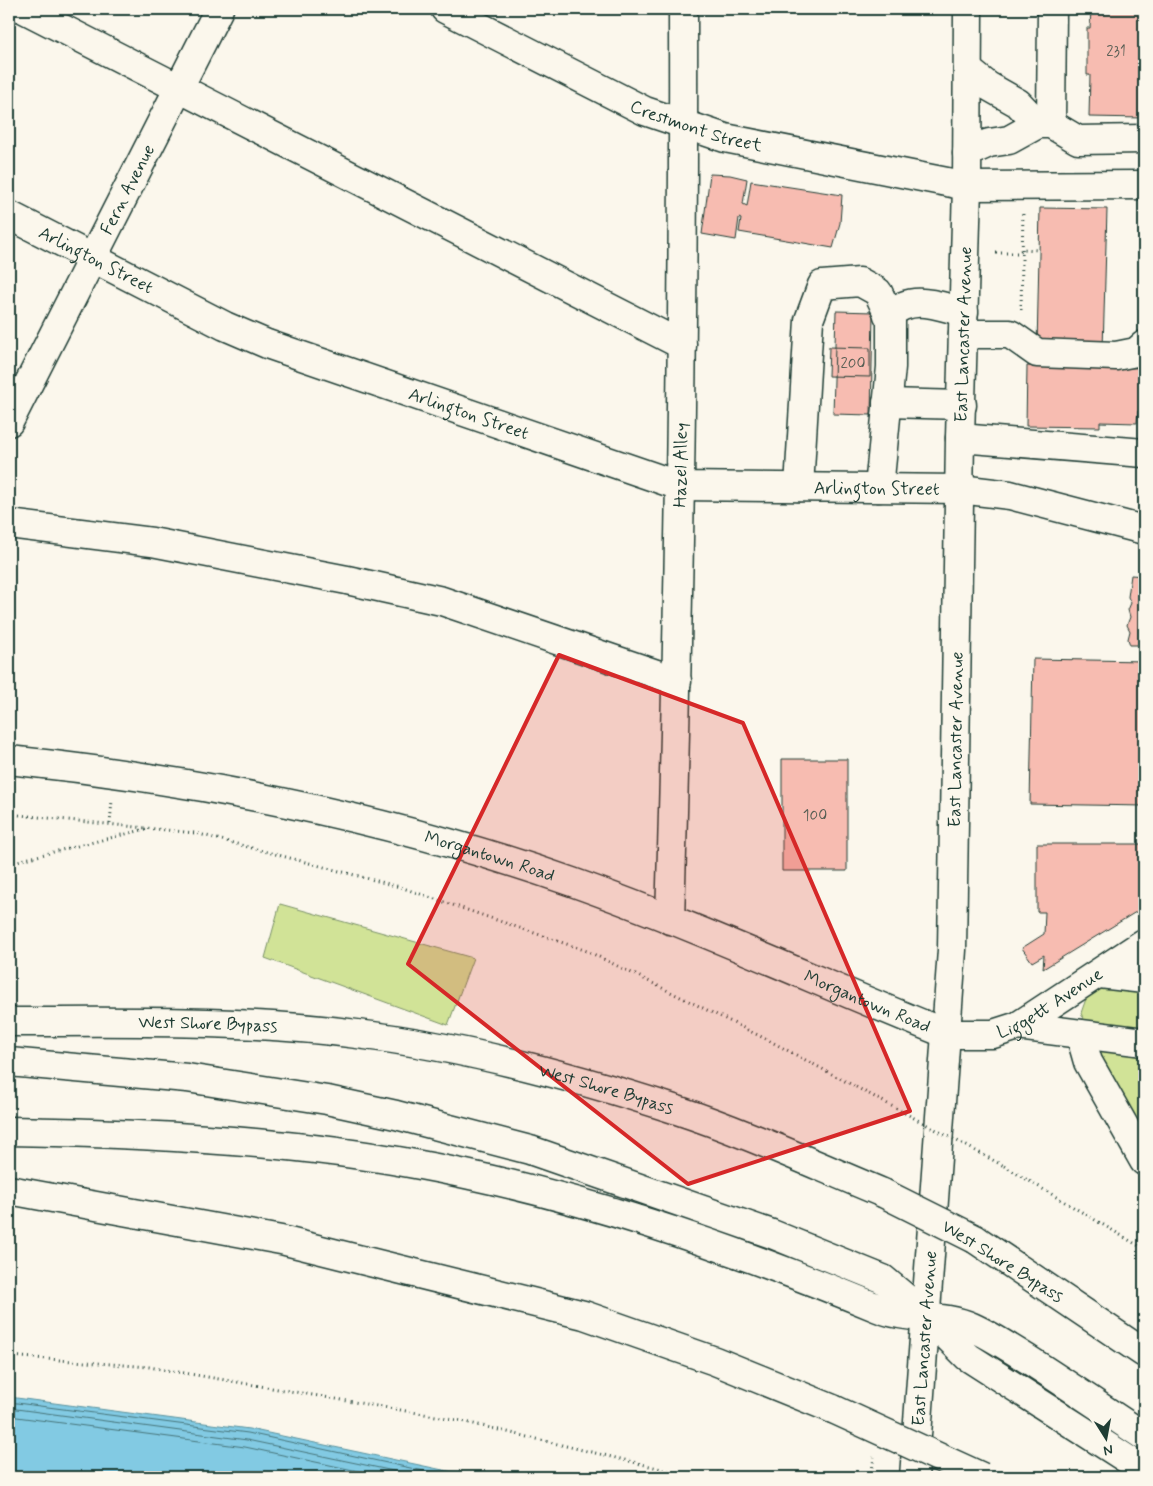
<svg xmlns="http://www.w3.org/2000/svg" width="1153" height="1486" viewBox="0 0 1153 1486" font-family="Mynerve,sans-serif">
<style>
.green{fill:#d1e397;stroke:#789066}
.water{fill:#82cae3;stroke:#5a929d}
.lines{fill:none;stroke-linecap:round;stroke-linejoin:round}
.shore{stroke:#47757a;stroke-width:1}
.building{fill:#f7bcb1;stroke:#1f3d34}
.minor-casing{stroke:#1f3d34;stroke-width:31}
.major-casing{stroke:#1f3d34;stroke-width:31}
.highway-casing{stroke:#1f3d34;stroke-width:31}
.path{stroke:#1f3d34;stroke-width:3;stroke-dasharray:1 4;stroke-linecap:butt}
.minor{stroke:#fbf7ec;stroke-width:28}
.major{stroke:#fbf7ec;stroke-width:28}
.highway{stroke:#fbf7ec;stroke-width:28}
.highway-bridge-casing{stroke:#1f3d34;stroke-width:31;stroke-linecap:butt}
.path-bridge{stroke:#1f3d34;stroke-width:3;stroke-dasharray:1 4;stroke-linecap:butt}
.highway-bridge{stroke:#fbf7ec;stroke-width:28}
.marked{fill:#d62828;fill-opacity:0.2;stroke:#d62828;stroke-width:4;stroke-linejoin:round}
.labels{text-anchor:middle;stroke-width:5;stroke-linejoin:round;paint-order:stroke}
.number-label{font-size:15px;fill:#555d53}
.street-label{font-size:18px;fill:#1f3d34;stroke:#fbf7ec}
</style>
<rect width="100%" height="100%" fill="#fbf7ec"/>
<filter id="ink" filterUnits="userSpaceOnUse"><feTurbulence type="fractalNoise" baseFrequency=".02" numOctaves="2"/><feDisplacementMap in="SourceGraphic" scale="10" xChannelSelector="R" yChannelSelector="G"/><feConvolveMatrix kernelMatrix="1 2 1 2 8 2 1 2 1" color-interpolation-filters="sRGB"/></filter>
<g filter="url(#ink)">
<path class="green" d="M280,904l193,54 -25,67 -183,-67z
M1144,962v183l-34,-57 -29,-75 6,-17z"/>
<path class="water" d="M9,1397l240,32 227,48h-467z"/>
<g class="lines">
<path class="shore" d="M9,1402l239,31 204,44
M9,1408l238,32 175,37
M9,1416l236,31 141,30"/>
</g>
<path class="building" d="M1091,9h53v109l-55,-1 1,-42h-3v-47h3z
M710,174l20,1 17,4 -4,25 4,2 4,-25 91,14 -2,28 -7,25 -94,-16 2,-13 -2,-1 -3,22 -34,-6z
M1040,208l67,1 -4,140 -66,-1z
M836,311l37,1 -2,103 -38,-1z
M829,347l41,1v29l-42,-1z
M1027,366l117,2v43h-6l-1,12 -37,-1v5l-74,-1z
M1131,575l13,1v69h-14l-2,-6 2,-8 -3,-6 3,-8 -2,-7 3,-7 -3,-6z
M1033,659l111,2v145l-114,-2z
M782,759h65v112h-65z
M1037,844h107v63l-101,62 1,-14 -12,7 -10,-14 22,-14 1,-22h-8z"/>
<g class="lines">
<defs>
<g id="minor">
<path d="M24,9l658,336"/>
<path id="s1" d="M445,9l200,102 80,27 242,48 177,-1"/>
<path d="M968,70l20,16 30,17 20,21"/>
<path d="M1051,124l1,-115"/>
<path d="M967,153l22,-10 20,-3 29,-16h13l27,16 66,-1"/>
<path id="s2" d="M9,215l216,111 42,18 413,142 280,3 50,6 134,35"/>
<path d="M888,315c26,-21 47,-10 76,-3"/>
<path d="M963,334h47l27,19 79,3 20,-4 8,-7"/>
<path d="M887,403l75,2"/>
<path id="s3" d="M9,422l210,-413"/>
<path d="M960,438l184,15"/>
<path d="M799,487l10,-167 13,-35 38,-3 18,10 13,28v47l-12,121"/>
<path d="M9,524l143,18 195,38 95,21 235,80"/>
<path id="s4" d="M670,920c9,-303 14,-607 13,-911"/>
<path d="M1100,974l44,5"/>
<path d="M1018,1026l126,16"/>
<path id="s5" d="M947,1034h46l25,-8 126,-83"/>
<path d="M1080,1034l8,28 56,99"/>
</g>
<g id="major">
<path id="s6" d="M9,760c192,20 381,58 563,122 127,45 250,102 375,152"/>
<path id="s7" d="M914,1477l38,-527 8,-512 7,-252 1,-177"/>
</g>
<g id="highway">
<path id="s8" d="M9,1022c116,0 232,-3 348,12 108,13 216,42 320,76 70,23 138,55 206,83"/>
<path d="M9,1062l178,16 140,22 69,15 134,35 242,84 111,45 44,37 41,41 176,113"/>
<path d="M9,1131c132,2 276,9 406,33 160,29 313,82 463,144 29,12 65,6 94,19 20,9 39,22 57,33 39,25 77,51 115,76"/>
<path d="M9,1190l272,50 303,75 131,46 118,48"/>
<path d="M975,1239l169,114"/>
</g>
</defs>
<use href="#minor" class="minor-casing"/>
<use href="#major" class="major-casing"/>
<use href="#highway" class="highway-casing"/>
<path class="path" d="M996,253h22l5,-4 16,1
M1021,310l2,-98
M9,814l186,19 205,54 187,64 183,90 86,46
M110,824l2,-24
M9,863l137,-34
M1004,1166l140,83
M9,1356l140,11 304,52 205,49 30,9
M871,1477l3,-20"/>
<use href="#minor" class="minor"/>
<use href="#major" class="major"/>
<use href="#highway" class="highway"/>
<defs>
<path id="highway-bridge" d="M883,1193l92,46
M833,1409l149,68"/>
</defs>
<use href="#highway-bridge" class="highway-bridge-casing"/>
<path class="path-bridge" d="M856,1087l148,79"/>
<use href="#highway-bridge" class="highway-bridge"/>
</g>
</g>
<path class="marked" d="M559,655l184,68 167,388 -222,73 -280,-220z"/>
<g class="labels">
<g class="number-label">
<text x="1116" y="56">231</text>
<text x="853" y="368">200</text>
<text x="815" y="820">100</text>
</g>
<g class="street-label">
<text dy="6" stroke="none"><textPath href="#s1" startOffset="278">Crestmont Street</textPath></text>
<text dy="6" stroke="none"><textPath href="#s3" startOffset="261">Fern Avenue</textPath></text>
<text dy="6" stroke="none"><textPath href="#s2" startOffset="98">Arlington Street</textPath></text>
<text dy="6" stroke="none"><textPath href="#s7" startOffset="1144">East Lancaster Avenue</textPath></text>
<text dy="6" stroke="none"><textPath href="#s2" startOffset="502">Arlington Street</textPath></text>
<text dy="6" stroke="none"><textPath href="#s4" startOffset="455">Hazel Alley</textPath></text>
<text dy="6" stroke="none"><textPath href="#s2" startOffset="922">Arlington Street</textPath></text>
<text dy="6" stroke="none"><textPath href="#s7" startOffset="739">East Lancaster Avenue</textPath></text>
<text dy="6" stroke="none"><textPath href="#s6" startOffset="491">Morgantown Road</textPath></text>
<text dy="6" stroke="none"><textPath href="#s5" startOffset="111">Liggett Avenue</textPath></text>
<text dy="6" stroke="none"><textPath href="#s6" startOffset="896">Morgantown Road</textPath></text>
<text dy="6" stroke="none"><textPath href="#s8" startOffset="199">West Shore Bypass</textPath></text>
<text dy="6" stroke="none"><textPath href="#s8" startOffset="604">West Shore Bypass</textPath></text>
<text transform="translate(1003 1261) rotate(32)" y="6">West Shore Bypass</text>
<text dy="6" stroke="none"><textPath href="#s7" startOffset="139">East Lancaster Avenue</textPath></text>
</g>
</g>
<rect width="1153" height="1486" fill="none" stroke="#fbf7ec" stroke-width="30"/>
<rect x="15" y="15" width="1123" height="1456" fill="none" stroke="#1f3d34" stroke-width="2" filter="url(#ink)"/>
<g transform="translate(1106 1438) rotate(169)" stroke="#fbf7ec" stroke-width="4" paint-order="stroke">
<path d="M0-4L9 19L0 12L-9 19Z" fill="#1f3d34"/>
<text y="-8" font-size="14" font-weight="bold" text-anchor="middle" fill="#1f3d34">N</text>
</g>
</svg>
